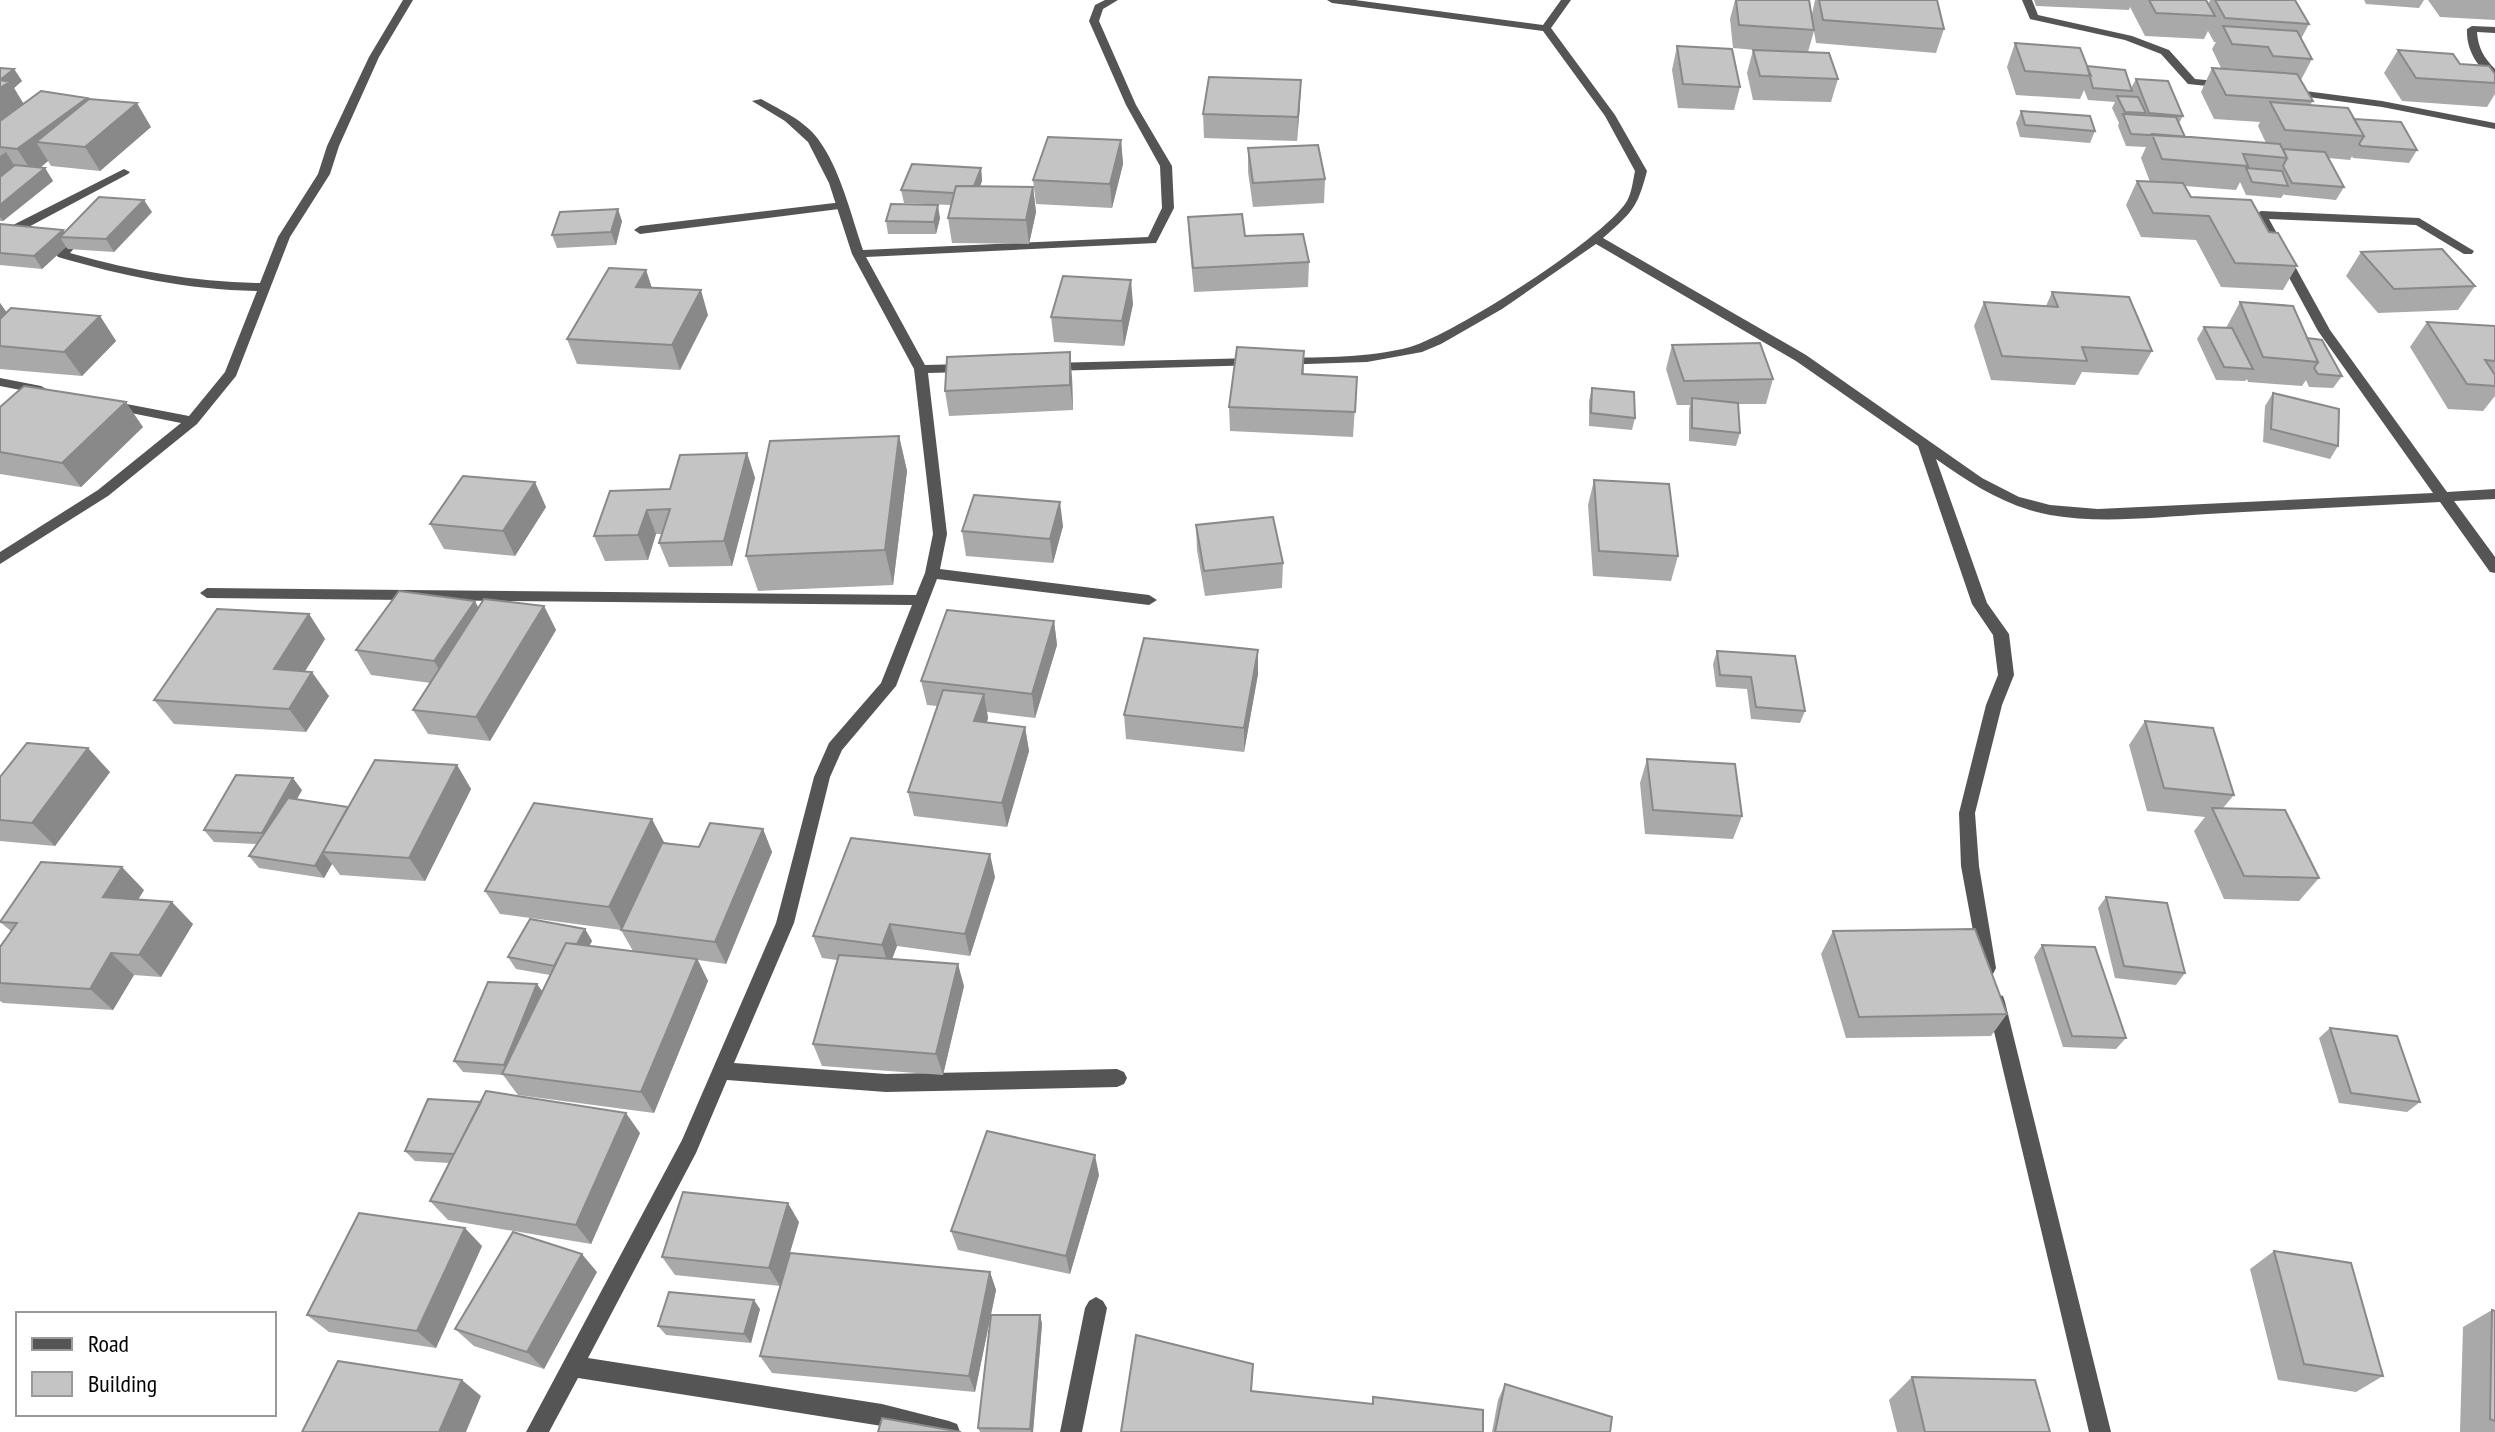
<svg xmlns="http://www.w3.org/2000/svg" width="2495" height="1432" viewBox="0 0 2495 1432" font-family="'PT Sans Narrow',sans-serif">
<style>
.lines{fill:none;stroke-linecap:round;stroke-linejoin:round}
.lane{fill:#555;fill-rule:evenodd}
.street{fill:#555;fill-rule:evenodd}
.wall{fill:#a9a9a9}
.shaded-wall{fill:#898989}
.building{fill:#c4c4c4;stroke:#898989;stroke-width:2}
</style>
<rect width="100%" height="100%" fill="#fff"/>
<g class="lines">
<path class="lane" d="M843,202l6,4 -2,2 -207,26 -6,-4 6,-4z"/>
<path class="street" d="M403,0h10l-34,57 -40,89 -9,28 -40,63 -54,139 -39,48 -89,72 -108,68v-12l98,-62 83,-67 -75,-15v-6l5,-1 78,15 36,-44 32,-81c-68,-1 -134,-15 -199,-34l-2,-3 13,-14 -5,-6 2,-3h8l7,9 -11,13c62,18 125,29 190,30l18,-46 40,-63 9,-28 42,-89z
M1105,0h13l-15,9 -4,12 37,84 36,61 2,42 -18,35 -290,14 59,108 42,-1 7,4 -7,4 -39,1 19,161 -7,35 209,26 8,5 -8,5 -212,-26 -41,107 -54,64 -12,27 -36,146 -60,140 152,11 231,-5 7,3 3,6 -3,6 -7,3 -231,5 -159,-12 -31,73 -108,205 294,46 67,17 8,3 3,8h-54l-24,-6 -304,-48 -29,54h-23l156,-292 94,-217 38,-146 15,-34 52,-60 31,-78 -705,-7 -7,-5 7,-5 709,7 9,-22 8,-39 -19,-165 -62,-115 -23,-71 -21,-41 -23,-21 -33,-20 9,-2c19,11 43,21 57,40 22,29 33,76 45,111l285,-13 14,-29 -2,-42 -34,-61 -37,-84 6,-16z
M1327,0h28l188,25 18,-25h10l-20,28 64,87 32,56c-10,38 -15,41 -44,67l203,117 176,123 37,19 31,8 48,4 335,-16 -115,-162 -63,-116 6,-4 158,7 55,33 -2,3h-8l-48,-29 -147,-6 61,111 117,162 48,-3v10l-41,2 41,56v16l-5,-1 -50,-70c-77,4 -155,8 -232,12 -51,3 -107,10 -158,1 -43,-8 -79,-31 -114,-56l51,144 22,31 5,41 -12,30 -27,108 4,53 17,102 -3,6 -6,2 -6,-2 -20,-108 -2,-53 27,-108 12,-30 -5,-40 -21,-31 -54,-158 -122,-85 -200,-117 -94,65 -61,35 -19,8 -55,10 -90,3v-6l5,-1c42,-1 87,0 128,-11 44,-13 195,-109 217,-146 5,-9 6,-21 8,-30l-30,-55 -62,-85 -211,-28z
M2022,0h10l6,15 94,21 37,14 26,29 32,3 5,3 -5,3 -39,-4 -27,-30 -36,-14 -95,-21z
M2472,26l23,1v6l-18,-1c1,16 7,26 18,37v9c-18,-9 -29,-29 -28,-49z
M2290,89l92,12 113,22v6l-113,-22 -96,-13 -1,-2z
M124,169l6,3 -2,2 -107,57 -21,5v-8l13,-3z
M1255,358l5,1v6l-210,6 -7,-4 7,-4z
M0,378l41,8 7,4 -7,4 -41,-8z
M1996,994l7,2 2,6 106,430h-22l-102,-430 2,-6z
M1096,1297l7,4 4,7 -25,124h-22l25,-124 4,-7z"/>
</g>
<path class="wall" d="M1735,0h67l10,14 3,-14h122l7,29 -8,24 -120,-10 -2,-12 -6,21 30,27 -7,23 -78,-2 -6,-27 6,-23h3l-23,-2 -3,-29z
M2034,0h172l2,4 2,-4h85l14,24 -8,15 11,20 -11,21 12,21 -3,4 44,14 63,31 -8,13 -56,-5 -1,-2 -2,4 -22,-2 16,29 -8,13 -51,-5 -1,-1 -3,4 -35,-3 -6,-13 -4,8 -51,-4 6,11 78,35 28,34 -14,24 -62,-3 -25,-47 -55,-3 -15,-32 11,-24 13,1 -9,-24 5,-11 -20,-1 -8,-20 1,-3 -7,-15 3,-6 -27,-2 -4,-10 -4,9 -64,-4 -9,-28 8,-24 72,23 44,22 5,-9 47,37 -4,7 6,14 81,6 -8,-17 2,-4 -46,-3 -13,-27 11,-24 44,2 -35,-2 -9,-19 4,-7h-2l-6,-11 -4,8 -59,-3 -15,-29 -1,3 -93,-4z
M2364,0h60l-5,8 -53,-4z
M2428,0h67v20l-55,-3z
M1677,46l63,41 -6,23 -56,-2 -6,-38z
M2398,50l62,14 35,10v20l-8,13 -85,-6 -18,-28z
M0,68l14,1 8,12 -8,7 10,16 63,-6 64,29 -51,44 -49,-5 -3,-5 -8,7h5l8,13 -50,40h-3z
M1300,104l-3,37 -93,-3 -1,-24z
M2021,111l74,20 -5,12 -70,-6 -4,-14z
M1121,140l2,24 -11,44 -76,-4 -3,-24z
M1248,148l77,31 -1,24 -71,4 -5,-35z
M981,168l1,13 -2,5 53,1 3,25 -7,32 -77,-1 -4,-25 3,-13 -47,-2 -3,-13z
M152,212l-38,40 -46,-3 -2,-2 -24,22 -42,-4v-41l63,6 1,2z
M1188,217l57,19 64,26 -1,25 -114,5 -5,-51z
M940,218l-4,16h-48l-2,-13z
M622,221l-6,24 -59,3 -5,-13z
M2361,252l114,34 -17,24 -80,3 -32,-37z
M646,270l6,18 56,27 -28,55 -103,-6 -10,-25z
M2052,292l100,59 -14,24 -56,-3 -7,13 -84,-5 -17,-54 10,-24 62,4z
M2240,302l67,36 35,38 -9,12 -24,-1 -3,-7 -4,6 -54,-4 -1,-3 -2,2 -29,-1 -19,-41 7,-12 22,1z
M0,303l7,10 93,3 16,25 -34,35 -82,-7z
M1133,304l-9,42 -70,-4 -3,-25z
M2427,322l68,4v70l-12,15 -35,-2 -38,-62z
M1672,345l101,34 -7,25h-28l2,29 -4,13 -47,-5v-31l1,-5h-13l-11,-36z
M1304,351v23l53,3 -4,60 -123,-6 -1,-24z
M1072,377l1,33 -124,6 -4,-25z
M1592,388l43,30 -3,12 -43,-4v-25z
M2273,393l65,53 -8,13 -67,-17 2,-36z
M0,407l143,20 -62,60 -81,-13z
M899,436l8,35 -14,114 -135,6 -12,-35z
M747,453l8,25 -23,88 -63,1 -10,-24 3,-9h-6l-8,26 -43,1 -11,-25 76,-47z
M1594,480l84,76 -7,25 -78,-5 -5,-71z
M546,507l-31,49 -71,-7 -14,-25z
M1196,525l87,38 -1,25 -77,8 -8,-46z
M1063,526l-10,37 -87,-7 -4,-25z
M544,606l12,24 -66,111 -62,-7 -15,-24 18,-27 -60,-8 -15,-25 123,-43z
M309,614l16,25 -20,32 24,25 -23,36 -132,-8 -20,-24z
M1054,621l3,24 -22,73 -48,-6 1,6 -1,5 38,4 4,24 -22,76 -93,-11 -6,-24 29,-86 -10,-1 -6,-24z
M1258,650v24l-14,78 -118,-13 -2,-24z
M1717,651l88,60 -5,12 -49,-4 -4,-30 -31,-2 -3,-23z
M2145,721l89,74 -11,13 96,70 -20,23 -75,-2 -30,-68 11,-14 -58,-6 -18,-66z
M1647,759l95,57 -9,23 -88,-5 -5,-51z
M457,765l14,24 -46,92 -85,-6 -8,-11 -8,14 -65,-10 -10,-12 8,-12 -43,-2 -10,-12 98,-40 -5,9 51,8z
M110,772l-55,74 -55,-5v-64z
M763,829l9,23 -46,112 -28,-4 10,21 -54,132 -136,-18 -15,-20 -40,-3 -9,-11 83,-77 5,8 8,-17 -34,-6 -8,-12 77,-28 7,12 -3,5 44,5 -12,-21 -121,-16 -15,-23 179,-49 35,5z
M995,877l-25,79 -73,-10 -5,13 72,27 -21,89 -121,-9 -9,-22 24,-84 -15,-2 -9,-22z
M144,890l-6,10 55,24 -32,53 -27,-2 -21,35 -110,-7 -3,-2v-54l11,-16 -11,-9z
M2106,897l79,76 -9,12 -61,-7 -17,-70z
M1833,931l174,83 -16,22 -145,2 -25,-84z
M2042,945l84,93 -10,11 -53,-2 -29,-90z
M2330,1028l90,74 -13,10 -68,-9 -20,-65z
M640,1133l-49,111 -143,-24 -18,-19 19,-38 -34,-2 -10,-10z
M1099,1175l-29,99 -112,-24 -7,-19z
M799,1222l-19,64 -105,-11 -13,-18z
M482,1246l-46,102 -107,-16 -22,-17z
M2274,1251l109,125 -27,16 -78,-12 -28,-111z
M597,1272l-53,97 -70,-23 -19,-17z
M990,1272l6,18 -21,102 -203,-19 -12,-17z
M760,1309l-9,34 -85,-8 -8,-9z
M2492,1310l3,1v121h-35l3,-105z
M1040,1315l2,9 -9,108h-53l-2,-4z
M1912,1377l138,55h-153l-8,-32z
M1505,1384l105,48h-118l6,-32z"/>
<path class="shaded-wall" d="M14,69l8,12 -8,7 10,17 -24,18v-42z
M1301,80l-1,24 -3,37 1,-24z
M87,98l14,24 -65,20 12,19 -15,12 -16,-24z
M137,103l14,24 -51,44 -15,-24z
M1121,140l2,24 -11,44 -2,-24z
M6,152l15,24 -21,15v-35z
M45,168l8,13 -50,40 -3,-4v-12z
M981,168l1,13 -10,26 -2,-13z
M1033,187l3,25 -7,32 -3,-24z
M144,200l8,12 -38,40 -8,-13z
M938,205l2,13 -4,16 -2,-12z
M618,209l4,12 -6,24 -5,-13z
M63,230l5,7h-8l6,10 -24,22 -8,-13z
M646,270l8,25 -18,-8z
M1131,280l2,24 -9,42 -2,-25z
M701,290l7,25 -28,55 -8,-25z
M0,303l17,24 -17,17z
M100,316l16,25 -34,35 -18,-24z
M1070,352l2,25 1,33 -3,-25z
M126,402l17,25 -62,60 -19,-24z
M899,436l8,35 -14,114 -8,-35z
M747,453l8,25 -23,88 -8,-25z
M535,482l11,25 -31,49 -12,-25z
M1060,502l3,24 -10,37 -3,-24z
M647,510l9,24 -8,26 -10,-25z
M475,601l13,25 -40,59 -14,-24z
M544,606l12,24 -66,111 -14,-24z
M309,614l16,25 -34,55 -17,-25z
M1054,621l3,24 -22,73 -3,-24z
M1258,650v24l-14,78v-24z
M312,672l17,24 -23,36 -17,-23z
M984,694l4,24 -9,27 -5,-24z
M1025,727l4,24 -22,76 -5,-24z
M88,748l22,24 -55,74 -23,-23z
M457,765l14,24 -46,92 -16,-23z
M293,778l9,12 -31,54 -9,-11z
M652,819l12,23 -42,88 -13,-23z
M763,829l9,23 -46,112 -11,-22z
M323,853l9,11 -8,14 -9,-12z
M990,854l5,23 -25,79 -5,-22z
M122,867l22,23 -19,30 -22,-23z
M172,902l21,22 -32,53 -22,-22z
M890,924l7,22 -8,21 -7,-22z
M585,929l7,12 -21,39 -8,-12z
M111,953l23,22 -21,35 -23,-21z
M697,959l11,22 -54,132 -13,-21z
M958,964l6,22 -21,89 -7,-21z
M537,984l8,11 -33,80 -8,-10z
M626,1113l14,20 -49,111 -15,-19z
M1095,1155l4,20 -29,99 -4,-18z
M788,1203l11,19 -19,64 -11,-18z
M465,1228l17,18 -46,102 -19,-17z
M582,1254l15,18 -53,97 -17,-17z
M990,1272l6,18 -21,102 -6,-16z
M754,1300l6,9 -9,34 -7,-9z
M1040,1315l2,9 -9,108h-2l-1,-3z
M462,1380l19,16 -15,36h-27z"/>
<path class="building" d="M1736,0h73l5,30 -75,-5z
M1819,0h118l7,29 -121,-9z
M2149,0h57l9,16 -59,-3z
M2215,0h80l14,24 -84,-6z
M2223,26l74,5 15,28 -39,-3 -5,-9 -36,-3z
M2015,43l65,5 11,28 -66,-5z
M1677,46l55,3 8,38 -57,-3z
M1753,50l76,3 9,26 -78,-3z
M2398,50l55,4 7,10 29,2 6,8v9l-79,-5z
M2087,66l38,4 7,21 -39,-3z
M0,68l14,1 -14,11z
M2212,68l85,6 16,27 -87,-6z
M1209,77l92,3 -3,37 -95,-3z
M2136,79l32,2 15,35 -34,-3z
M0,80l10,2 -10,6z
M41,91l46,7 -70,51 -17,-2v-26z
M2117,96l21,1 8,16 -21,-1z
M89,99l48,4 -52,44 -49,-5z
M2270,102l78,6 16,28 -79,-6z
M2021,111l69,5 5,15 -70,-6z
M2123,114l53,3 9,20 -54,-3z
M2354,119l47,3 16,28 -56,-4 -2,-2 5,-8z
M2152,134l128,10 7,14 -44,-4 5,12 -86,-7z
M1048,137l73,3 -11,44 -77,-4z
M1318,145l7,34 -72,4 -5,-35z
M2283,149l42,3 19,35 -52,-4 -9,-17 4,-8z
M912,164l69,4 -7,18h-18l-2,7 -53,-3z
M15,165l30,3 -45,37v-28z
M2246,168l36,3 6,15 -36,-4z
M2137,181l46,2 8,14 60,3 18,32 9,1 19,33 -62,-3 -26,-47 -56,-3z
M956,186l77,1 -7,33 -78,-2z
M99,197l45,3 -38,39 -46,-2z
M891,204l47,1 -4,17 -48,-1z
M618,209l-7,23 -59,3 8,-23z
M1242,214l3,22 58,-2 6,28 -116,6 -5,-51z
M0,224l63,6 -29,26 -34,-3z
M2442,249l33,37 -81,3 -33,-37z
M609,268l37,2 -10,17 65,3 -29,55 -105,-6z
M1063,276l68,4 -9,41 -71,-4z
M2052,292l77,5 23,54 -70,-4 5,14 -85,-5 -18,-54 74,5z
M2240,302l53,4 25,56 -55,-5z
M11,308l89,8 -36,36 -64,-6v-27z
M2427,322l68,4v35l-10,-1 10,15v11l-28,-2z
M2204,327l28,1 21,41 -29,-2z
M2307,338l15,2 20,36 -24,-2 -4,-6 4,-6z
M1760,343l13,36 -89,2 -12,-36z
M1237,347l67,4 -2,23 55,3 -2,35 -126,-5z
M1070,352v33l-125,6 2,-34z
M24,386l102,16 -64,61 -62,-11v-45z
M1592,388l42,4 1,26 -44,-5z
M2273,393l66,16 -1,37 -67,-17z
M1692,398l46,5 2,30 -48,-5z
M899,436l-14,114 -139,6 24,-115z
M747,453l-23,88 -65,2 11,-34 -23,1 -9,25 -44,1 16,-45 60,-2 10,-34z
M463,476l72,6 -32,49 -73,-7z
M1594,480l75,4 9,72 -79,-5z
M974,495l86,7 -10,37 -88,-8z
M1273,517l10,46 -79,8 -8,-46z
M399,591l76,10 -41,60 -78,-11z
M484,599l60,7 -68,111 -63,-7z
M217,609l92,5 -35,55 38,3 -23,37 -135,-9z
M947,610l107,11 -22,73 -111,-13z
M1144,638l114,12 -14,78 -120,-13z
M1717,651l78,5 10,55 -49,-4 -5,-30 -31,-2z
M943,690l41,4 -10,27 51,6 -23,76 -94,-11z
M2145,721l68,7 21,67 -70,-7z
M27,743l61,5 -56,75 -32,-3v-43z
M1647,759l88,5 7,52 -89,-6z
M375,760l82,5 -48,93 -86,-6z
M236,775l57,3 -31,55 -58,-3z
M288,798l60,9 -33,59 -66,-10z
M534,803l118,16 -43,88 -124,-16z
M2212,808l73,2 34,68 -75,-2z
M710,823l53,6 -48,113 -94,-12 41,-87 37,4z
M851,838l139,16 -25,80 -75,-10 -8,21 -69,-9z
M41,862l81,5 -19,30 69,5 -33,53 -28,-2 -21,36 -90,-6v-36l17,-24 -17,-1z
M2106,897l61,6 18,70 -61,-7z
M530,919l55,10 -8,15 -11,-1 -12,23 -46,-9z
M1975,929l32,85 -148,3 -26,-86z
M566,943l131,16 -56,133 -139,-18z
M2042,945l53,2 31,91 -54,-2z
M839,955l119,9 -22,90 -123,-10z
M488,982l49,2 -33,81 -50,-4z
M2330,1028l67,8 23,66 -69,-9z
M486,1091l140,22 -50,112 -146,-24z
M428,1099l53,3 -27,52 -49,-3z
M987,1131l108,24 -29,101 -115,-25z
M683,1192l105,11 -19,65 -107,-11z
M359,1213l106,15 -48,103 -110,-16z
M513,1232l69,22 -55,98 -72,-23z
M2274,1251l77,12 32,113 -79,-12z
M790,1253l200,19 -21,104 -209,-20z
M669,1292l85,8 -10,34 -86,-8z
M2492,1310l3,1v110l-5,-2z
M991,1315h49l-10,114 -52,-1z
M1136,1335l117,29 -2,27 122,13v-7l110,13v22h-362z
M338,1361l124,19 -23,52h-137z
M1912,1377l123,3 15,52h-125z
M1505,1384l107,33 -2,15h-115z
M882,1418l79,14h-83z"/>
<rect x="16" y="1312" width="260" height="104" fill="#ffffff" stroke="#999999" stroke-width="2"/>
<rect x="32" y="1338" width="40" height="12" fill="#555555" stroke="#999999" stroke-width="2"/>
<text x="88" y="1352" font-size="24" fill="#000000">Road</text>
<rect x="32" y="1372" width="40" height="24" fill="#c4c4c4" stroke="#999999" stroke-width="2"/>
<text x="88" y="1392" font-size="24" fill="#000000">Building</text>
</svg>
